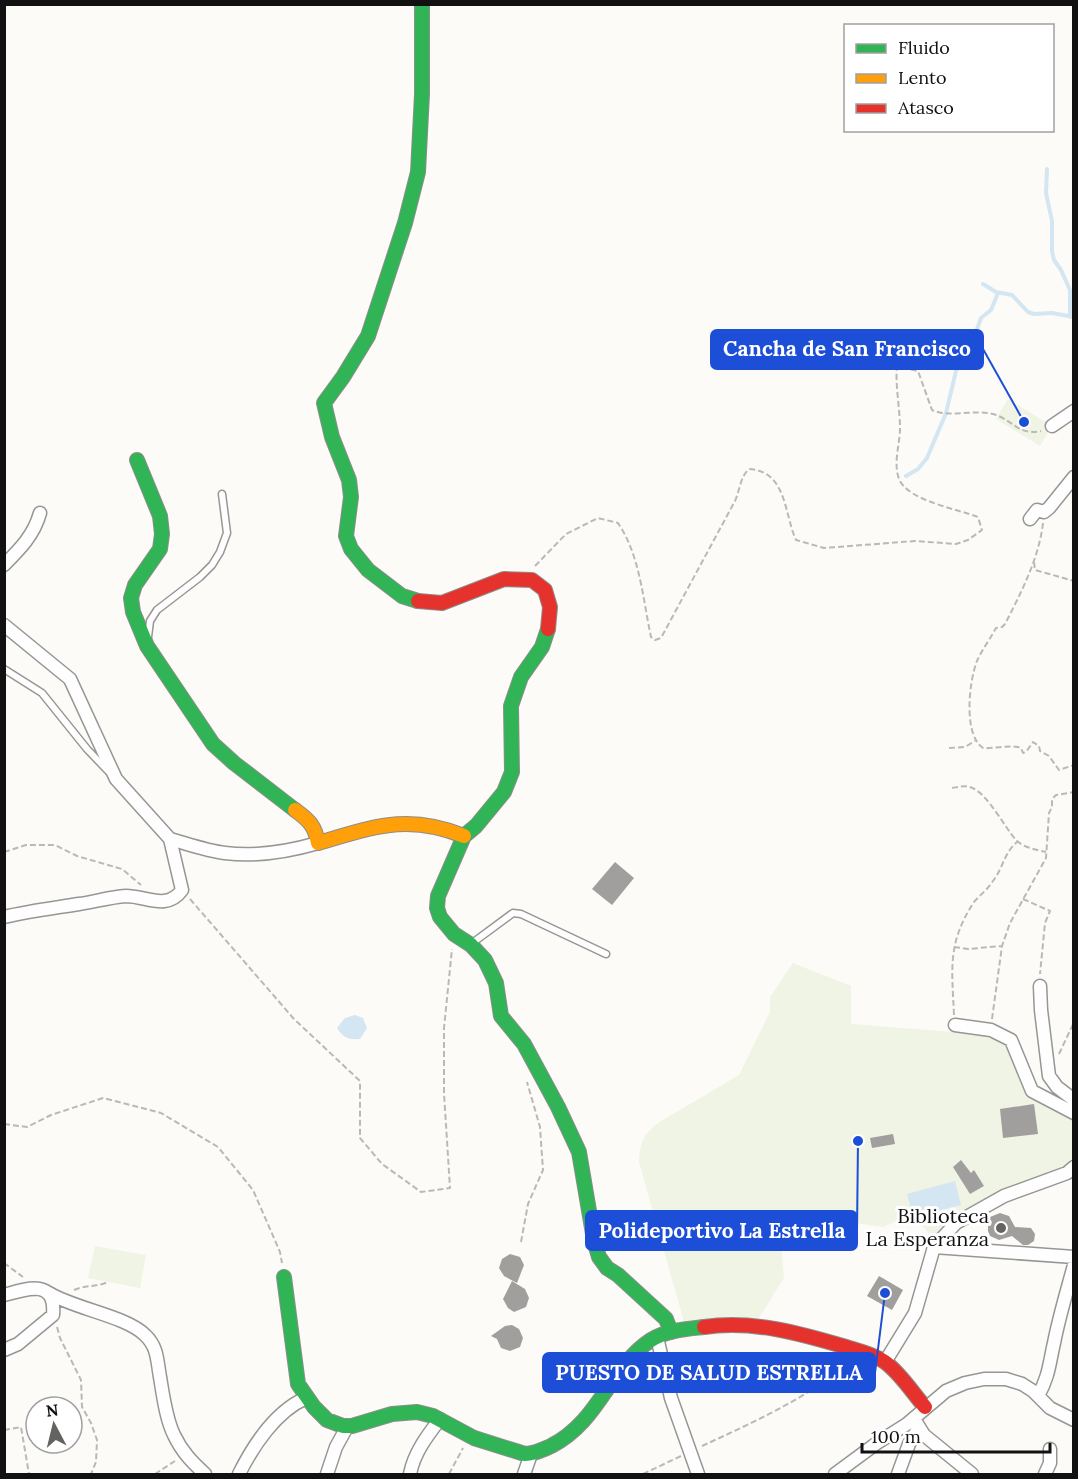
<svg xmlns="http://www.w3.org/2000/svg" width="1078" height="1479" viewBox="0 0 1078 1479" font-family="Lora,serif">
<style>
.pitch{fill:#eff4e4}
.water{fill:#d3e6f2}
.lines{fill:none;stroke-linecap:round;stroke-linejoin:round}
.stream{stroke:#d3e6f2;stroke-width:4}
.building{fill:#a09f9d}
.lane-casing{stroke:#979695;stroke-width:9}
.street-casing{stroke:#979695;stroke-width:15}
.fast-casing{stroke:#8d8d8c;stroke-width:16}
.slow-casing{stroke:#8d8d8c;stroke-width:16}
.jam-casing{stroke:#8d8d8c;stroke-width:16}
.path{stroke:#b9b9b8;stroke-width:2;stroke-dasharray:6 3;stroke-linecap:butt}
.lane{stroke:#fffefe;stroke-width:6}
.street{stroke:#fffefe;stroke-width:12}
.fast{stroke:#30b455;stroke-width:14}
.slow{stroke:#ff9f0a;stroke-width:14}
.jam{stroke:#e5322d;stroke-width:14}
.poi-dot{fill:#636362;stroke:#fff;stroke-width:2}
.labels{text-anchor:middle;stroke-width:6;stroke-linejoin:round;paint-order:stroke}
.poi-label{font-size:20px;fill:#111;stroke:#fff;text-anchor:end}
.leader{fill:none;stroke:#1d4ed8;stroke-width:2}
.callout-dot{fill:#1d4ed8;stroke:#fff;stroke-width:2}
.callout{fill:#1d4ed8;stroke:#1d4ed8;stroke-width:2}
.callout-label{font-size:21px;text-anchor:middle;font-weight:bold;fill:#fff}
</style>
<rect width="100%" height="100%" fill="#fcfbf8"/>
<path class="pitch" d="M1008,399l44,27 -12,20 -44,-27z
M793,963l58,23v38l103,8 1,-7 56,15 21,51 41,22v54l-116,56 -23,24c-2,-5 -5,-14 -9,-18 -11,-12 -29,-9 -41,-2l-106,-15 6,66 -29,46 -69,5 -47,-167c1,-19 4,-27 19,-39l81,-48 31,-63v-15z
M95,1246l51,9 -6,33 -52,-10z"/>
<path class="water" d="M355,1015l8,3 4,10 -7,11c-11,1 -17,-1 -23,-11l8,-10z
M955,1181l6,24 -48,12 -6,-23z"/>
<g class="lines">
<path class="stream" d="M1047,169l-1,24 6,28v30l2,9 7,10 9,20v27
M983,284l13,8 16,3 16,17 6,2 18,-1 22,4
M906,476l12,-7 9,-11 19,-45 10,-42 11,-14 14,-39 10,-8 7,-17"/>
</g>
<path class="building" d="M615,862l19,16 -22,27 -20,-16z
M1034,1104l4,30 -35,4 -3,-29z
M893,1134l2,10 -23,4 -2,-10z
M961,1160l10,13 3,-3 10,16 -14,8 -17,-27z
M1000,1213l9,3 6,11 16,1 4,6 -1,7 -6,4h-5l-11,-9 -13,4 -9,-4 -2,-5v-10l2,-4z
M510,1254l10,3 4,8 -7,18 -13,-7 -5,-8 3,-9z
M879,1276l24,14 -11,20 -25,-14z
M512,1281l13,8 4,9 -3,9 -12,5 -6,-4 -5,-9z
M512,1325l7,4 4,9 -3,9 -10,4 -9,-3 -4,-9 -6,-3 14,-10z"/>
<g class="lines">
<defs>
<path id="lane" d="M148,637l2,-16 7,-11 43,-33 12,-12 8,-13 7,-19 -5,-39
M4,669l38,24 45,56 22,23
M471,944l42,-31 8,1 85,40"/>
<path id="street" d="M1052,426l22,-15
M1030,519l7,-9 7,2 5,-4 25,-31
M4,565c16,-16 30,-30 36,-52
M4,625l66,54 46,100 54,60 12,51c-15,21 -36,6 -56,6 -16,1 -32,6 -47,8 -25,4 -50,7 -75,13
M170,839c18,5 37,12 55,14 32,4 62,-1 93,-10
M1040,986l1,24 8,66 8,11 17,13
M955,1025l36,5 20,10 21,51 42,22
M934,1247l140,10
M49,1293c26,16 77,23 96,42 13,12 12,26 15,42 3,18 6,42 14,58 8,17 18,27 31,39
M4,1295c24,-7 52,-16 49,20l-35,29 -14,6
M657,1337l14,61 27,76
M885,1362l30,-49 19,-66 22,-24 48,-27 63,-23 7,-6
M1038,1396c11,-20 11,-31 16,-53 5,-26 13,-52 20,-78
M914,1419l10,16 48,39
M239,1474c14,-28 37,-63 67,-76
M327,1474l9,-27 11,-20
M410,1474c4,-21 17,-38 30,-55
M524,1474l7,-20
M835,1474l42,-31 30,-19 39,-33 19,-8 19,-4h22l16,5 11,7 17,17 24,12
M898,1474l11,-30 10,-17
M1045,1474l5,-11v-14"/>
<path id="fast" d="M137,460l23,56 2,18 -2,15 -25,36 -4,13 2,14 14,34 66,98 21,19 61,47
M418,601l-16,-5 -34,-26 -17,-21 -5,-13 5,-39 -2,-17 -17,-43 -8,-34 19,-26 25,-41 37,-113 13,-51 4,-78v-90
M548,629l-6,18 -21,30 -10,29 1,66 -8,20 -28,34 -12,10 -26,60 -1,12 3,9 14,17 17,11 14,15 11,23 5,33 23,28 34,63 21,45 15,88 5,17 8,11 11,7 48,44 5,13
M284,1277l14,107 16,23 13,13 16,6h9l40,-12 25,-2 16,4 41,22 51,16c9,0 17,-4 26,-8 49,-25 58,-78 100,-106 16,-10 35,-11 53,-13"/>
<path id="slow" d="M295,810c14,10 20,16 23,33 56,-16 89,-30 146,-7"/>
<path id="jam" d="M418,601l24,2 62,-24 28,1 13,10 5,17 -2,22
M704,1327c49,-7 95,6 142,20 13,4 27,7 39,15 16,12 27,30 40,45"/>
</defs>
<use href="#lane" class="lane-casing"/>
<use href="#street" class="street-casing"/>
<use href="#fast" class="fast-casing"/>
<use href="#slow" class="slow-casing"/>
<use href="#jam" class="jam-casing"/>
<path class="path" d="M1043,523c-4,35 -22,70 -38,101l-3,3 -6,1c-6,11 -14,22 -19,33 -8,20 -14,74 6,87 12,1 27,-4 38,0l2,5 3,-1 7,-10 6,4 1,5 9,5 10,14 15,-5
M1034,562l1,8 39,11
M535,566l31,-32 32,-16 20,5c22,32 25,77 33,114l4,3 6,-2 74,-137c5,-11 5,-24 14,-32 38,2 35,45 47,71l28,8 91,-7 41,3 12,-4 14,-10 -4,-13c-20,-8 -70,-16 -79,-38 -6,-16 1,-35 1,-51 0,-19 -5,-44 -3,-61l21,4 14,39c18,8 41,-1 61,4 19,5 25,22 48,17
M949,748l16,-1 10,-6
M952,788c6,-1 13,-3 18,-1 17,5 35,41 46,53 6,7 21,10 30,12
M4,852l22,-7h29l22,11 45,13 19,16
M190,899l104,120 66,62v57l22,26 39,28 29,-4 -6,-95v-65l8,-79
M1023,899l27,12 -5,12 -5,51
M954,947l14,2 34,-3
M954,1015c-2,-46 -7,-72 20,-113 6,-7 14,-13 19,-21 10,-13 11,-28 24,-39
M992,1019l10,-73 8,-23 36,-65 3,-45 3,-6v-8l4,-4 18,-3
M1059,1054l15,-32
M4,1124l23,3 24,-12 52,-17 58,15 57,34 35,43 27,62 2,11
M521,1242l7,-38 15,-34 -3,-43 -13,-45
M4,1263l19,14
M74,1290c11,-5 23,-3 34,-8
M57,1327l3,11 21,42 1,27 9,16 6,17 -1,22 -5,12
M4,1430l17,-3 8,47
M702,1446c50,-23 103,-47 146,-82
M155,1474l20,-13
M449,1474l14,-26
M643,1474l38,-18"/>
<use href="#lane" class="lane"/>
<use href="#street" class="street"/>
<use href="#fast" class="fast"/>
<use href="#slow" class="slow"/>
<use href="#jam" class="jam"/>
</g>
<circle class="poi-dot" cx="1001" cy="1228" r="6"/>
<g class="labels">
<g class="poi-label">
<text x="989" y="1223">Biblioteca<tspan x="989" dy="23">La Esperanza</tspan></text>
</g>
</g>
<path class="leader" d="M1024 422L983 349M858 1141L857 1231M885 1293L875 1373"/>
<g class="callout-dot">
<circle cx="1024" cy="422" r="6"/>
<circle cx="858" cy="1141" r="6"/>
<circle cx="885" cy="1293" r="6"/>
</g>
<g class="callout">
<rect x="711" y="330" width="272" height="39" rx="6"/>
<rect x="586" y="1211" width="271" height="39" rx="6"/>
<rect x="543" y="1353" width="332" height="39" rx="6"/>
</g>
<g class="callout-label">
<text x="847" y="356">Cancha de San Francisco</text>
<text x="722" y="1238">Polideportivo La Estrella</text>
<text x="709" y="1380">PUESTO DE SALUD ESTRELLA</text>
</g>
<rect width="1078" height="1479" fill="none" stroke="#111111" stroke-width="12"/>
<rect x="844" y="24" width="210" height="108" fill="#ffffff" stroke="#a0a0a0" stroke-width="1.5"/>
<rect x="856" y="44" width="30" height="9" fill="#30b455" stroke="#a0a0a0" stroke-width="1.5"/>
<text x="898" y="54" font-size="18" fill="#111111">Fluido</text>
<rect x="856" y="74" width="30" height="9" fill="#ff9f0a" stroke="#a0a0a0" stroke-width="1.5"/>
<text x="898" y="84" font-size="18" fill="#111111">Lento</text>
<rect x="856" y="104" width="30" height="9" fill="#e5322d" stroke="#a0a0a0" stroke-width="1.5"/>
<text x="898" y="114" font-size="18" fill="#111111">Atasco</text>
<g transform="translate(54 1425) rotate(353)"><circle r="28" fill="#ffffff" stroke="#a0a0a0" stroke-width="1.5"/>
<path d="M0-4.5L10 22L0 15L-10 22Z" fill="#636362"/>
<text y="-9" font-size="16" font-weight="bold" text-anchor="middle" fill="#111111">N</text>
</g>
<path d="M862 1443v9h188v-9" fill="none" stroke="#111111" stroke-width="3"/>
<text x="871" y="1443" font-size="18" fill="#111111" stroke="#ffffff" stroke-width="4.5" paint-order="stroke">100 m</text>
</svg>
